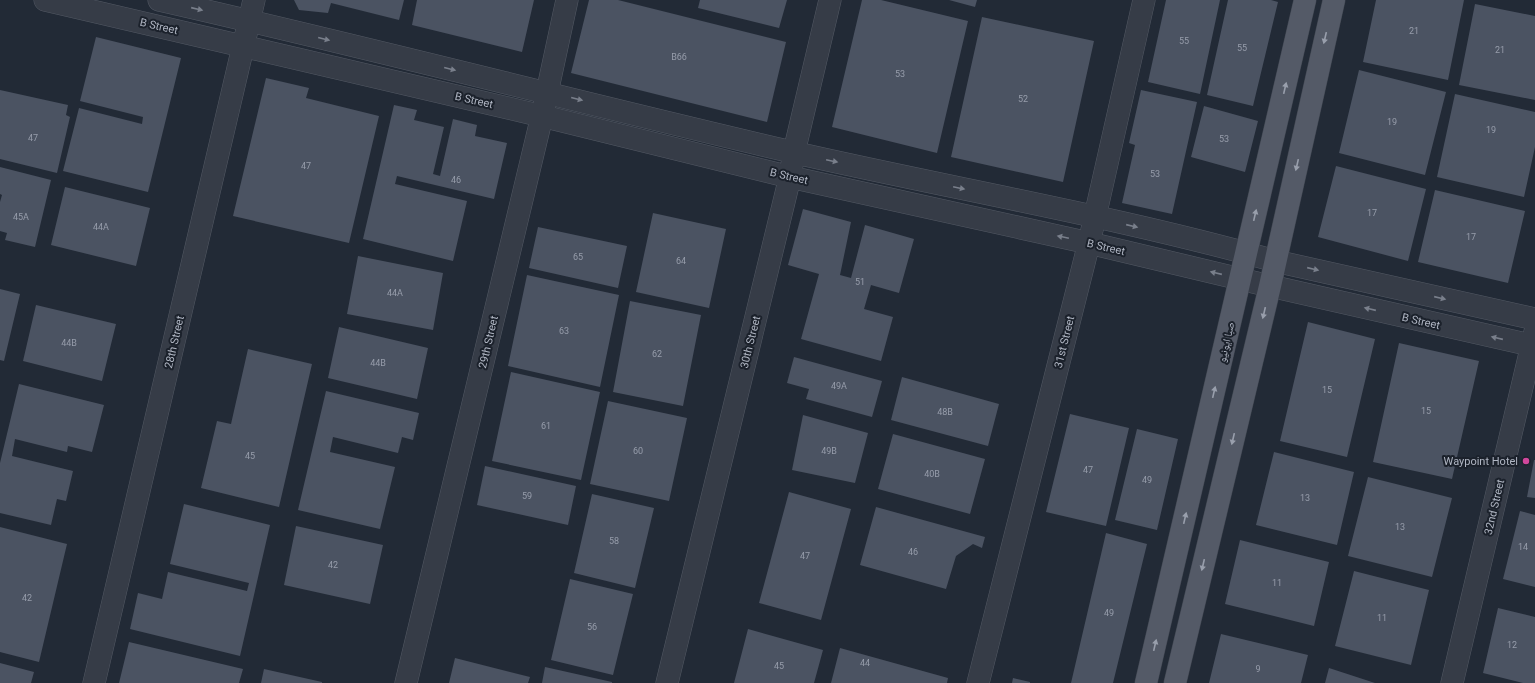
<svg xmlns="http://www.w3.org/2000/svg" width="1535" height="683" viewBox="0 0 1535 683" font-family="Roboto,'Noto Naskh Arabic',sans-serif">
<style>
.building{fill:#4b5362}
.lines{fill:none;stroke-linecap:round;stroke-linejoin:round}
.minor-casing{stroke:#535964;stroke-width:23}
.major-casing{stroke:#3f4550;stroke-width:23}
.minor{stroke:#363c47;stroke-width:22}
.major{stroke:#545a67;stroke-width:22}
.oneway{fill:#797f8b}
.oneway2{fill:#999fac}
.hotel-dot{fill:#d1479c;stroke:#1b212b;stroke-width:1.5}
.labels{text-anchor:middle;stroke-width:4;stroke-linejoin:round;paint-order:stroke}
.number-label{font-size:9px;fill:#979dab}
.street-label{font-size:11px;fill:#b0b6c3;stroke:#1b212b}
.poi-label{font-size:11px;fill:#b0b6c3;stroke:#1b212b;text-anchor:end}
</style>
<rect width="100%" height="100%" fill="#222a36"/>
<path class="building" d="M294,0h110l-5,20 -68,-17 -3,10 -29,-3z
M417,0h117l-12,52 -110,-27z
M589,0h29l168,42 -19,80 -196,-49z
M700,0h87l-8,28 -81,-20z
M862,0h19l87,21 -31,132 -105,-26z
M949,0h28l-2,7z
M1166,0h54l-20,94 -52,-12z
M1228,0h43l7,2 -25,104 -46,-11z
M1376,0h88l-16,80 -85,-18z
M1475,4l60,12v84l-76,-15z
M982,17l112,24 -31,141 -112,-25z
M96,37l85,21 -33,134 -85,-21 16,-63 63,16 1,-7 -63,-16z
M1359,70l87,22 -21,83 -86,-22z
M266,78l43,10 -3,10 73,18 -30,127 -116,-27z
M0,90l68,15 -2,10 4,2 -13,56 -57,-14z
M1141,90l56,12 -25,112 -50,-11 13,-58 -6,-2z
M1455,94l80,18v35l-11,50 -87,-20z
M394,105l23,5 -3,10 30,7 -11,47 7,2 13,-57 24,6 -2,11 32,7 -13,56 -97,-23 -2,8 72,17 -14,60 -90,-22z
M1204,106l54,15 -13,51 -54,-15z
M1336,166l90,23 -18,72 -90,-24z
M0,167l51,13 -16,67 -30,-7 2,-7 -7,-2v-29l2,-7 -2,-1z
M65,187l85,21 -14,58 -85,-21z
M1435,190l90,21 -17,72 -90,-21z
M803,209l48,13 -11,53 11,3 14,-53 49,14 -15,54 -28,-8 -7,24 29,8 -12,44 -80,-22 18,-65 -31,-9z
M653,213l73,16 -17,79 -73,-16z
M538,227l89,19 -9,42 -89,-20z
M358,256l85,17 -10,57 -86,-16z
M527,275l92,20 -19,92 -92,-21z
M0,289l20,5 -16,67 -4,-1z
M630,301l71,14 -18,91 -70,-14z
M36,305l80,19 -14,57 -79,-20z
M1308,322l67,17 -28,118 -67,-16z
M339,327l89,21 -11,51 -89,-21z
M1399,343l80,18 -27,118 -79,-17z
M248,349l64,15 -33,143 -78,-19 16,-67 14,3z
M794,357l88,24 -10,36 -66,-18 3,-10 -22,-6z
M511,372l89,20 -19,88 -89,-19z
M902,377l97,27 -11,42 -97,-26z
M19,384l85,21 -12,47 -24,-6 -1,6 -52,-13 -3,17 61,15 -7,30 -9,-2 -6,26 -51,-12v-50z
M326,391l93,22 -6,27 -11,-3 -4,16 -65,-16 -3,15 65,15 -15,62 -82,-19z
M608,401l79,17 -18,83 -79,-17z
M1070,414l59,14 -23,98 -60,-14z
M803,415l65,18 -13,50 -63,-13z
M1137,429l41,10 -21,91 -42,-10z
M893,434l92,25 -15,55 -92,-25z
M1274,452l80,20 -17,73 -81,-20z
M1534,460h1v38l-8,-1z
M485,466l91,20 -8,39 -91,-20z
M1368,477l84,21 -20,79 -84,-21z
M789,492l62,17 -30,111 -62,-17z
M592,494l62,14 -19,80 -61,-15z
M184,504l86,21 -30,131 -110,-27 8,-36 24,6 6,-27 79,19 2,-8 -79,-19z
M876,507l109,30 -3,11 -9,-4 -17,12 -10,33 -86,-24z
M1520,511l15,4v72l-32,-8z
M296,526l87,19 -13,59 -86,-19z
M0,527l67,17 -28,118 -39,-10z
M1106,533l41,11 -34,139h-42z
M1240,540l89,22 -15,64 -89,-22z
M1354,571l75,19 -18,75 -76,-19z
M570,579l63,15 -20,81 -62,-15z
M1498,608l37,9v66h-12l-40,-10z
M748,629l75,21 -9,33h-80z
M1221,634l87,21 -7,28h-92z
M129,642l114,27 -4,14h-120z
M840,648l108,30 -1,5h-116z
M455,658l75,19 -2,6h-79z
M0,663l34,9 -3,11h-31z
M545,667l67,15v1h-70z
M1329,668l46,15h-50z
M264,669l58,13v1h-61z
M1013,678l17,4v1h-18z"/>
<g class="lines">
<defs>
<path id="minor" d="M45,0l497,116 248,61 299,66 181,43 265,60
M159,0c212,48 422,103 633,152 161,37 324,64 483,109l260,58
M94,683l160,-683
M406,683l136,-567 25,-116
M667,683l123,-506 4,-25 36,-152
M978,683l111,-440 55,-243
M1452,683l83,-351"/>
<path id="major" d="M1146,683l159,-683
M1175,683l95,-397 64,-286"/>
</defs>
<use href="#minor" class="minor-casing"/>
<use href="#major" class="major-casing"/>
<use href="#minor" class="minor"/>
<use href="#major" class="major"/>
</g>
<defs><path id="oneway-solid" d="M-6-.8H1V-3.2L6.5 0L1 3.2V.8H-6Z"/></defs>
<g class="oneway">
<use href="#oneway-solid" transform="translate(197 9) rotate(13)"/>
<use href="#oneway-solid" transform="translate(324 39) rotate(14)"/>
<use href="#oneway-solid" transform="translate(450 69) rotate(14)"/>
<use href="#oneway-solid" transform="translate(577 99) rotate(14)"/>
<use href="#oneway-solid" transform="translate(832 161) rotate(12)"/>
<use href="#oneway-solid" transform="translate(959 188) rotate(12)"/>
<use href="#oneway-solid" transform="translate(1132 226) rotate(13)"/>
<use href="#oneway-solid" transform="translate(1063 237) rotate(-168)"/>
<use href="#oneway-solid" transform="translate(1313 269) rotate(13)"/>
<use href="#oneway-solid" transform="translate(1216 273) rotate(-167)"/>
<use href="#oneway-solid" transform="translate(1440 298) rotate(13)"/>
<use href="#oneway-solid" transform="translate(1370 309) rotate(-167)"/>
<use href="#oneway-solid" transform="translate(1497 338) rotate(-167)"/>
</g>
<g class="oneway2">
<use href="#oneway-solid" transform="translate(1325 38) rotate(103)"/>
<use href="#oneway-solid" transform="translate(1285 88) rotate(-77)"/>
<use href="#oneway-solid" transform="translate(1297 165) rotate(103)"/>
<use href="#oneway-solid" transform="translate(1255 215) rotate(-77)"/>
<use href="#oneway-solid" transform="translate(1264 313) rotate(103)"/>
<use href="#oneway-solid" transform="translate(1214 392) rotate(-77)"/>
<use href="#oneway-solid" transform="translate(1233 439) rotate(103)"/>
<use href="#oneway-solid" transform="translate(1185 518) rotate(-77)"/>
<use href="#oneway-solid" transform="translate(1203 565) rotate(103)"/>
<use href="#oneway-solid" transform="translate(1155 645) rotate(-77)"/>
</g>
<circle class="hotel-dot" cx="1526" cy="461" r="4"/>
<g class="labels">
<g class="number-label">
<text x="1414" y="34">21</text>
<text x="1184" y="44">55</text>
<text x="1242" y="51">55</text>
<text x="1500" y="53">21</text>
<text x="679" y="60">B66</text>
<text x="900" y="77">53</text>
<text x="1023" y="102">52</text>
<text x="1392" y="125">19</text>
<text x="1491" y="133">19</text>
<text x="33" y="141">47</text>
<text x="1224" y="142">53</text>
<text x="306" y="169">47</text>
<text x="1155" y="177">53</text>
<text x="456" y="183">46</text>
<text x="1372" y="216">17</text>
<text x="21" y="220">45A</text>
<text x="101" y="230">44A</text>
<text x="1471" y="240">17</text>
<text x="578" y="260">65</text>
<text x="681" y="264">64</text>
<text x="860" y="285">51</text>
<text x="395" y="296">44A</text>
<text x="564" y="334">63</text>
<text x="69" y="346">44B</text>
<text x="657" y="357">62</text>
<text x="378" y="366">44B</text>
<text x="839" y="389">49A</text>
<text x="1327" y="393">15</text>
<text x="1426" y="414">15</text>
<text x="945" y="415">48B</text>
<text x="546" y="429">61</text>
<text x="638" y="454">60</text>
<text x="829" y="454">49B</text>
<text x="250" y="459">45</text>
<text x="1088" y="473">47</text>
<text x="932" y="477">40B</text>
<text x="1147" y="483">49</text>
<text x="527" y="499">59</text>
<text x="1305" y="501">13</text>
<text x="1400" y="530">13</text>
<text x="614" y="544">58</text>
<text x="1523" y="550">14</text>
<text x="913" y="555">46</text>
<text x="805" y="559">47</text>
<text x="333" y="568">42</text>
<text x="1277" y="586">11</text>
<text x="27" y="601">42</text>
<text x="1109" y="616">49</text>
<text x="1382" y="621">11</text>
<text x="592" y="630">56</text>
<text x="1512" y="648">12</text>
<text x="865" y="666">44</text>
<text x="779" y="669">45</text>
<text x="1258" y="672">9</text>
</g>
<g class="street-label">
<text transform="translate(159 26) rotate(13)" y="4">B Street</text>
<text transform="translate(474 100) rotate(13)" y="4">B Street</text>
<text transform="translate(789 176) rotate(13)" y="4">B Street</text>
<text transform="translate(1106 247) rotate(13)" y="4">B Street</text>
<text transform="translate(1421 321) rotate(13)" y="4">B Street</text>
<text transform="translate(174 342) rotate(-77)" y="4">28th Street</text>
<text transform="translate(488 342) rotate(-77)" y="4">29th Street</text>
<text transform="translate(750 342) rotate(-76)" y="4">30th Street</text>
<text transform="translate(1064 342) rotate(-76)" y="4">31st Street</text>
<text transform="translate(1226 342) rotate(-77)" y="4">صبا ایونیو</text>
<text transform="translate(1494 507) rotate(-77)" y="4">32nd Street</text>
</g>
<g class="poi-label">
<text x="1518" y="465">Waypoint Hotel</text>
</g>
</g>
</svg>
